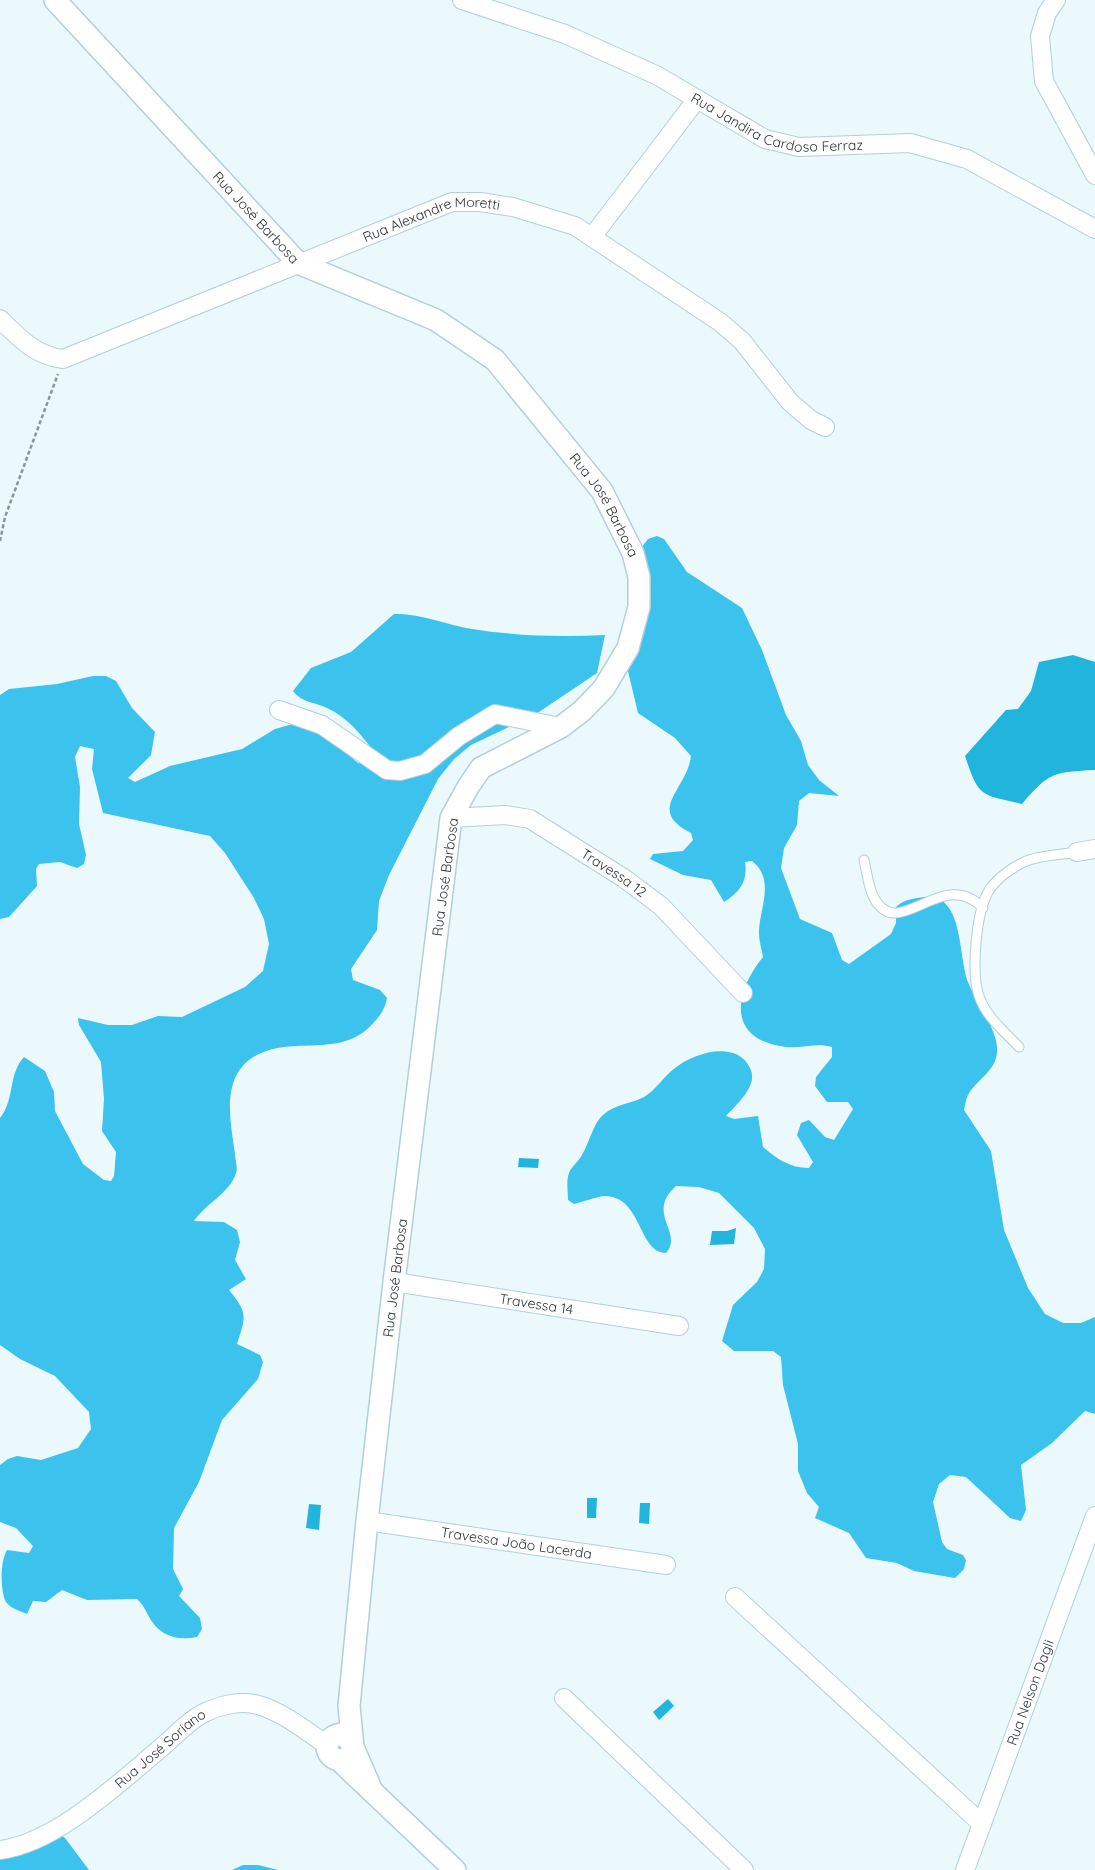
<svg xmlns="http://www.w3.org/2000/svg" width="1095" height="1870" viewBox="0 0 1095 1870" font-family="Quicksand,sans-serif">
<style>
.forest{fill:#3bc3ed}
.water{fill:#21b4dc}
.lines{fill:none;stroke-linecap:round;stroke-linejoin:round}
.service-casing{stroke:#b1d0db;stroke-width:11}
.minor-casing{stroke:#b1d0db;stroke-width:20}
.tertiary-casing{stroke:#b1d0db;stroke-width:24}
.path{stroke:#8a969b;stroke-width:2.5;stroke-dasharray:4 2.5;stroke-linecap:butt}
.service{stroke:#fff;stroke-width:9}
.minor{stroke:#fff;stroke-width:18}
.tertiary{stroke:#fff;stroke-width:21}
.labels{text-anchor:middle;stroke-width:5;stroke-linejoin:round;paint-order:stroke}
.street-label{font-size:14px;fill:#2a363b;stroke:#fff}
</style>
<rect width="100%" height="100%" fill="#ebf8fc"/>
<path class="forest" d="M657,536l7,3 23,33 55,36 20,42 24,65 15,26 7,24 11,15 20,16 -30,-3 -10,8 -2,24 -13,23 -3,20 19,51 32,14 10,27 7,4 42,-30 5,-11v-16c9,-8 16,-8 28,-10 40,-5 34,59 44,85 7,19 31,49 29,70 -1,19 -20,27 -29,43 -2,4 -3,10 -4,15l27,41 13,79 24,58 17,26 18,9h18l14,-6v97l-10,-3 -33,32 -31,22 5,45 -5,11 -11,-3 -44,-41 -16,-2 -11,9 -6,18 9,40 5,7 16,6 3,5 -2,9 -9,9 -41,-7 -17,-8 -31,-5 -17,-25 -34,-15 4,-11 -12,-14 -9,-22v-27l-15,-59 -2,-28 -8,-6h-39l-12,-10 11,-36 24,-23 7,-13 1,-20 -11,-21 -35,-35 -20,-6 -23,-1c-31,28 8,46 -10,67 -28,0 -24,-58 -62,-57 -9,1 -21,6 -30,8l-6,-4c0,-8 -2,-19 1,-27 2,-6 10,-12 13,-18 7,-12 11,-31 21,-40 12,-11 28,-11 41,-18 12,-7 20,-21 31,-29 20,-16 62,-28 75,0 9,17 -13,36 -24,48l8,3 24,-3 5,31c14,12 27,21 46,21l4,-6 -16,-27 4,-12 8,-3 16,17 9,3 19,-31 -5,-7h-21l-12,-16 1,-9 16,-20v-10c-15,-5 -30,2 -46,0 -59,-7 -53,-53 -23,-90 -1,-7 -4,-16 -4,-24 0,-24 17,-53 -7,-72l-7,1c3,19 -5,30 -21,40l-13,-22 -28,-5 -33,-16 3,-5 30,-3 10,-11 -2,-7c-46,-23 -4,-43 0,-77l-16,-18 -37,-25 -11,-46 14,-119 7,-9z
M394,614c26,-1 52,11 78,15 45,7 88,8 133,6l-8,38 -61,41 -65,31 -17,14 -16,20 -49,96 -10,26 -2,29 -26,39 2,11 27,10 7,8c-2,10 -5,15 -12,23 -34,42 -87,10 -126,39 -28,22 -18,64 -14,94 0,5 3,14 1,19 -6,20 -31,31 -42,48l30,1 13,8 3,12 -5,18 11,19 -17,11c19,23 17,26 8,54l23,11 3,7 -5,17 -36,41 -23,62 -25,46 -1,41 10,20 -4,7 21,22 2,11 -5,8c-17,3 -33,1 -44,-14 -6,-8 -8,-17 -16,-24l-50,1 -25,-10 -16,12 -13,-1 -6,13c-7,-3 -17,-6 -21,-12 -6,-12 -6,-40 1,-52l22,3 4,-7 -17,-18 -16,-6v-57l8,-6 9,-3 24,4 37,-12 13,-19 -2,-17 -34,-36 -35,-17 -20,-14v-227c15,-18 8,-44 24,-61l21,14 9,21 1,19 28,53 21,16 7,1 3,-5 2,-24 -14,-21 2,-32 -3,-37 -22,-37 -1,-7 30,7h24l26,-9 24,1 63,-30 18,-16 6,-27 -5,-25 -10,-21 -29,-45 -15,-17 -107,-23 -11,-44 2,-20 -14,-3 -5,11 5,30 -1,37 7,31 -2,9 -7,4 -17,-6 -21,2 -3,5 1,17 -28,31 -9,2v-224l9,-6 48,-5 36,-8h13l10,5 16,27 23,24 -4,23 -23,23 7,4 35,-16 72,-17 33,-20 18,-5 26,6 39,33 14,2 4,-11c-14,-18 -27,-36 -49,-46 -12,-6 -25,-5 -34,-17l18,-23 40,-16z
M56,1831l9,7 24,32h-89v-19z
M243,1865h15l20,5h-46z"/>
<path class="water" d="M1073,655l22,7v108c-41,2 -46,2 -73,34 -42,-10 -43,-6 -57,-48l41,-46 12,-1 13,-18 8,-29z
M519,1158l20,1 -1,9 -20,-1z
M736,1228l-2,16 -24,1 2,-14h15z
M587,1498h10l-1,20h-9z
M640,1503h10l-1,21 -10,-1z
M309,1504l12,1 -2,25 -13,-2z
M668,1699l6,7 -15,14 -6,-8z"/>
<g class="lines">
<defs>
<path id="service" d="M864,860c3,12 4,27 10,38 25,46 68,-33 109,10
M1019,1047c-14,-15 -33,-30 -40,-51 -8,-23 -3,-80 8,-102 6,-13 24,-26 37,-32 15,-7 37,-7 53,-10"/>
<g id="minor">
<path id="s1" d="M462,0l103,34 91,41 109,64 34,8 111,-4 57,16 128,70"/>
<path d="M1056,0l-9,13 -7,23 4,45 51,94"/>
<path d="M592,237l105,-138"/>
<path id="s2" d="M0,319c19,19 36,37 63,40l389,-157h28l33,5 62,19 145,96 22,19 48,61 21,18 14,7"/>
<path d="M279,710l43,15 65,45 13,1 25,-7 34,-28 36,-22 66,13"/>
<path id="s3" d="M451,818l54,-3 25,4 95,60 36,27 82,87"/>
<path d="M1077,852l18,-3"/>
<path id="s4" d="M394,1282l285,44"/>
<path id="s5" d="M367,1521l299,44"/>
<path d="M735,1597l247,227"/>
<path d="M564,1698l180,172"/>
<path id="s6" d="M0,1850c56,-7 119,-67 162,-103 13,-11 28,-28 44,-35 15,-7 36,-12 52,-7 25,7 48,26 69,40"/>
<path id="s7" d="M965,1870l130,-354"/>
</g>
<g id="tertiary">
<path id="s8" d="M55,0l243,263 138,57 59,40 107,131 31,62 6,24v30l-11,41 -24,40 -22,23 -21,16 -80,41 -13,19 -17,31 -57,464 -27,239 -18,185 4,41 19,44"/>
<path d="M339,1760c10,-1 15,-7 13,-17l-9,-9c-18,0 -22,22 -4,26l116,110"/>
</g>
</defs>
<use href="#service" class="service-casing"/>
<use href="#minor" class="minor-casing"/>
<use href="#tertiary" class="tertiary-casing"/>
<path class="path" d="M0,541l5,-24 53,-143"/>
<use href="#service" class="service"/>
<use href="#minor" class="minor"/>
<use href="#tertiary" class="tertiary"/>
</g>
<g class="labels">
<g class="street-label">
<text dy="5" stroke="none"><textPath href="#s1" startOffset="342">Rua Jandira Cardoso Ferraz</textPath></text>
<text dy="5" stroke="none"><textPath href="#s8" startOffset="296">Rua José Barbosa</textPath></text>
<text dy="5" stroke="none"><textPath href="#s2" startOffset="472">Rua Alexandre Moretti</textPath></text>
<text dy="5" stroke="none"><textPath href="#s8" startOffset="761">Rua José Barbosa</textPath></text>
<text dy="5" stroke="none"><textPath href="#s3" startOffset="179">Travessa 12</textPath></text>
<text transform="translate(445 877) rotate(-82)" y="5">Rua José Barbosa</text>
<text transform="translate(395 1278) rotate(-83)" y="5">Rua José Barbosa</text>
<text dy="5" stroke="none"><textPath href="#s4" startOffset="144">Travessa 14</textPath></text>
<text dy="5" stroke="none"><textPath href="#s5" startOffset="151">Travessa João Lacerda</textPath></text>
<text dy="5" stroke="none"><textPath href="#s7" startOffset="189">Rua Nelson Dagli</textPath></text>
<text dy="5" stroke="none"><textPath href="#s6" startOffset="192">Rua José Soriano</textPath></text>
</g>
</g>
</svg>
